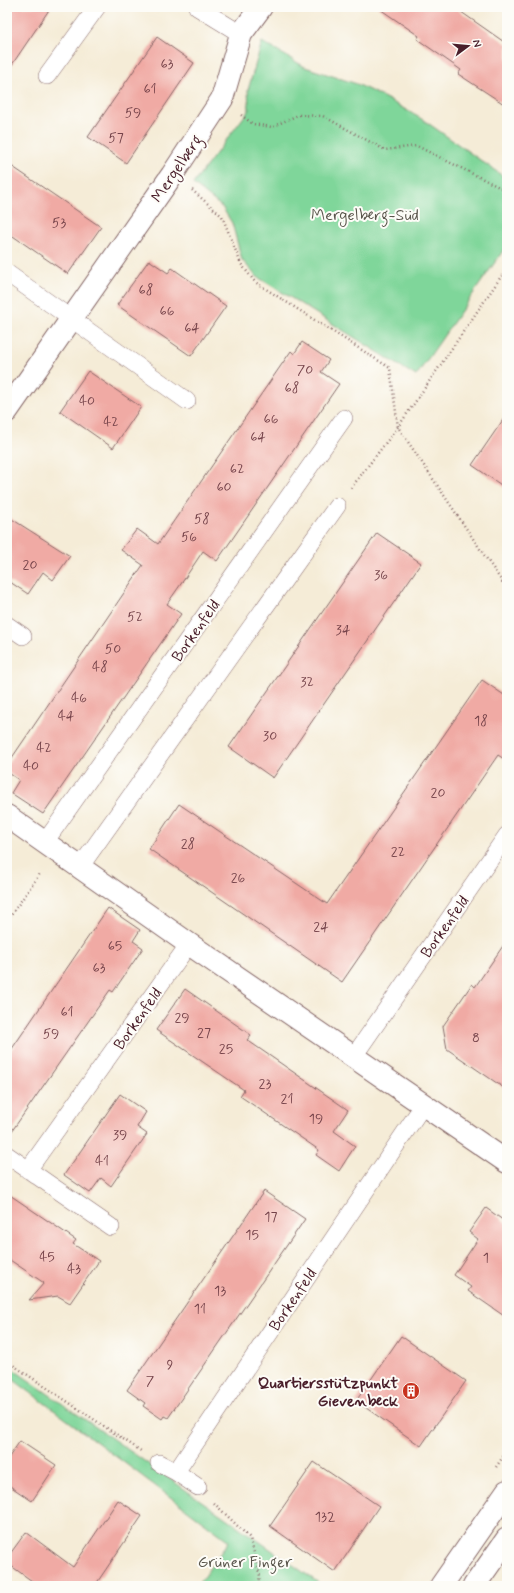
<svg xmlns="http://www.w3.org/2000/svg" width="514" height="1593" viewBox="0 0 514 1593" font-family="Mynerve,sans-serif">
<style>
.green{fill:#7fd69a;stroke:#647a62}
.building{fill:#f0aaa4}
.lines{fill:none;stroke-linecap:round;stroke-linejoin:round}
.service-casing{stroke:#866767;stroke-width:18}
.minor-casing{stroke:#866767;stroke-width:24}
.tertiary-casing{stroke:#866767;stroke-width:24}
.path{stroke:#866767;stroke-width:2.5;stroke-dasharray:1 3;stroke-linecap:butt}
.service{stroke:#fff;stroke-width:17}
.minor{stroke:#fff;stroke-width:22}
.tertiary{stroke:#fff;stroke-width:22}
.labels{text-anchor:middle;stroke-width:4;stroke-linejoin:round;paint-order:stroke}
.number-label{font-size:14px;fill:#744249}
.street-label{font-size:16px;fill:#4a1f2b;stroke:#fdfcf7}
.park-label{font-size:16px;fill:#5a564c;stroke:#fdfcf7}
.poi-label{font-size:16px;font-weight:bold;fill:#4a1f2b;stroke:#fdfcf7;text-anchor:end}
</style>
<rect width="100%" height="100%" fill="#fdfcf7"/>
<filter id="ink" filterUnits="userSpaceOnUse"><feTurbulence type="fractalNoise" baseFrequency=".025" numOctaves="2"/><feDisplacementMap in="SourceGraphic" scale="8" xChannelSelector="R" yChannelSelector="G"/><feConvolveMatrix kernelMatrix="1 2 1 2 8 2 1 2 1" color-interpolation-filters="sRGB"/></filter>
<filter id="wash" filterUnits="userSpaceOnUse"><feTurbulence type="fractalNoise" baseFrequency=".012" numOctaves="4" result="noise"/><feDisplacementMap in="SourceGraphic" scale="16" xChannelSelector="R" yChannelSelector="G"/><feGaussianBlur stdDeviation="0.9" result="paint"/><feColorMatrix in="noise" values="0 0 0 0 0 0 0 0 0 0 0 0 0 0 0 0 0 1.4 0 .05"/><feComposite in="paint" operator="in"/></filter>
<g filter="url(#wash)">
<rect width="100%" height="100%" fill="#f5ecd7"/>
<path class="green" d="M262,42l43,25 52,17 32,16 36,21 82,58v66l-91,131 -160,-100 -14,-16 -10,-37 -10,-16 -29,-23 56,-74 -1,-20z
M7,1365l316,221h-126l32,-45 -222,-166z"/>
<g id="blocks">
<path class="building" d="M7,7h44l-44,65z
M377,7h77l53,37v62l-49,-32 3,-4 -44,-31 2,-3z
M157,37l37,26 -68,100 -38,-26z
M7,163l94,64 -33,47 -61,-42z
M149,260l19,13 4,-5 54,38 -35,50 -74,-51z
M302,342l27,18 -8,12 18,12 -122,177 -14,-10 -20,30 -16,23 14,10 -138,200 -32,-21 8,-13 -12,-8v-7l136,-200 -22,-15 16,-21 21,15 133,-193 3,3z
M88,371l53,36 -28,41 -53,-37z
M507,414v75l-35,-24z
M7,516l63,40 -17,24 -10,-8 -15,22 -21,-14z
M377,533l44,30 -148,215 -44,-31z
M482,680l25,17v64l-9,-6 -156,227 -193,-133 30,-45 148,100z
M108,908l32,22 -7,11 10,7 -30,44 -3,-2 -103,148v-82z
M507,940v150l-60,-41 -4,-23 29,-42 3,3z
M185,989l66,46 -4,5 101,70 -14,21 21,15 -16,25 -23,-16 3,-5 -79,-54 4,-6 -88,-60z
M120,1094l26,18 -9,15 10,7 -36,52 -10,-8 -11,15 -26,-18z
M264,1191l41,28 -137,199 -4,-2 -2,3 -19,-13 2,-3 -18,-13z
M7,1193l69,47 -3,4 26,17 -29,42 -12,-7 -29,4 15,-17 -37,-25z
M486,1208l21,15v95l-39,-27 3,-4 -17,-12 24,-36 -9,-7z
M401,1336l65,45 -45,65 -65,-45z
M20,1441l36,24 -24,36 -25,-17v-24z
M314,1462l65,44 -44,66 -65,-46z
M118,1500l24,16 -46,68 3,2h-60l-32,-23v-5l19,-26 47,35z"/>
</g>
</g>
<g filter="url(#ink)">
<use href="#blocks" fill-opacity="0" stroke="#866767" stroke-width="1"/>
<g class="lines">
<defs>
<path id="service" d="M197,7l44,27
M47,76l50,-69
M7,273l180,128
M7,625l16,11
M45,842l299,-424
M80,867l257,-361
M354,1056l153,-221
M7,1155l104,72
M28,1170l161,-226
M159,1463l17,9
M198,1487l-22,-15 248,-368"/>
<path id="minor" d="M7,411l165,-236 50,-76 19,-65 20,-27
M7,816l182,128 318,218"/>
<path id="tertiary" d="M441,1586l66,-95
M474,1586l33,-47"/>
</defs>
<use href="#service" class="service-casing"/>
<use href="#minor" class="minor-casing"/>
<use href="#tertiary" class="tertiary-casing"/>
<path class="path" d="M241,115l12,9 19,3 26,-12 25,1 62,34 32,-4 90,45
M192,190l30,26 19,48 14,18 135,86 8,59 109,162
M351,488l47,-61 109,-159
M7,921l34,-49
M7,1361l134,90
M496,1467l11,-16
M214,1503l36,35 10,38 -2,10"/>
<use href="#service" class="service"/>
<use href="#minor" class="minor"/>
<use href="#tertiary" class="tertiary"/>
</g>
</g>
<defs>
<symbol id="building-disc" viewBox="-11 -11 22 22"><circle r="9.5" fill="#c8321e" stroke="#fdfcf7"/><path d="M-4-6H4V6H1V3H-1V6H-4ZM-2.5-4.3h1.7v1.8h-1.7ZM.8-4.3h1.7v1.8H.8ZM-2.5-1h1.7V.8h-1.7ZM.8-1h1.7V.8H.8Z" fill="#fff"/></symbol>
</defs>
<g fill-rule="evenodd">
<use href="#building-disc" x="401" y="1381" width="20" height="20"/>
</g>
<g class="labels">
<g class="number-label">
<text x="167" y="68">63</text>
<text x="150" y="93">61</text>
<text x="133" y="117">59</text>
<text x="116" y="142">57</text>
<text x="59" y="227">53</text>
<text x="146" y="294">68</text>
<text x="167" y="315">66</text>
<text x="192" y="332">64</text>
<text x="305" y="374">70</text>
<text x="292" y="392">68</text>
<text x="87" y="405">40</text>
<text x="271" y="423">66</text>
<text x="111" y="426">42</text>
<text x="258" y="441">64</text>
<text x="237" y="473">62</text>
<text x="224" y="491">60</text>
<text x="202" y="523">58</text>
<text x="189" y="541">56</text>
<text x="30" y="569">20</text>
<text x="381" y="579">36</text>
<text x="135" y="621">52</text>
<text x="343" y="634">34</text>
<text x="113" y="653">50</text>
<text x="100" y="671">48</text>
<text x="307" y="686">32</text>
<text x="79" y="702">46</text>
<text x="66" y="720">44</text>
<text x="481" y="725">18</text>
<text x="270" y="740">30</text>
<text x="44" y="752">42</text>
<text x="31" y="770">40</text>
<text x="438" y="797">20</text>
<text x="188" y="848">28</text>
<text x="398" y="856">22</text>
<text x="238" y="882">26</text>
<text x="321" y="931">24</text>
<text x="115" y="950">65</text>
<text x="99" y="972">63</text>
<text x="67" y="1016">61</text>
<text x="182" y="1022">29</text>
<text x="204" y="1037">27</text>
<text x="51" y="1038">59</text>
<text x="476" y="1042">8</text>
<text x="226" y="1053">25</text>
<text x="265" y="1088">23</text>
<text x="287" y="1103">21</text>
<text x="316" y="1123">19</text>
<text x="120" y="1139">39</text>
<text x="102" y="1165">41</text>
<text x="271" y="1221">17</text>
<text x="252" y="1239">15</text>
<text x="47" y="1261">45</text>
<text x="486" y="1262">1</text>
<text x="74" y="1273">43</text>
<text x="220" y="1295">13</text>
<text x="200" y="1313">11</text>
<text x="170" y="1369">9</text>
<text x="150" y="1385">7</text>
<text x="325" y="1521">132</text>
</g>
<g class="street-label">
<text transform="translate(176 168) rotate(-56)" y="6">Mergelberg</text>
<text transform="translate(195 630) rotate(-55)" y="6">Borkenfeld</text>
<text transform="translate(444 926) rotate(-55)" y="6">Borkenfeld</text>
<text transform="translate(137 1018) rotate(-55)" y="6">Borkenfeld</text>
<text transform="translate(292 1299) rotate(-56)" y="6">Borkenfeld</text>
</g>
<g class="park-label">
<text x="365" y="220">Mergelberg-Süd</text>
<text x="245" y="1567">Grüner Finger</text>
</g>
<g class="poi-label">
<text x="398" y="1388">Quartiersstützpunkt<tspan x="398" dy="18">Gievenbeck</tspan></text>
</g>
</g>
<rect width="514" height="1593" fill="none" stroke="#fdfcf7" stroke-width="24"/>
<g transform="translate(468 46) rotate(74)" stroke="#fdfcf7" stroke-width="3" paint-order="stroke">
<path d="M0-3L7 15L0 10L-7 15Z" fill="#4a1f2b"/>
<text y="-6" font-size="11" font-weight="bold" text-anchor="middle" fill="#4a1f2b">N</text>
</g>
</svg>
